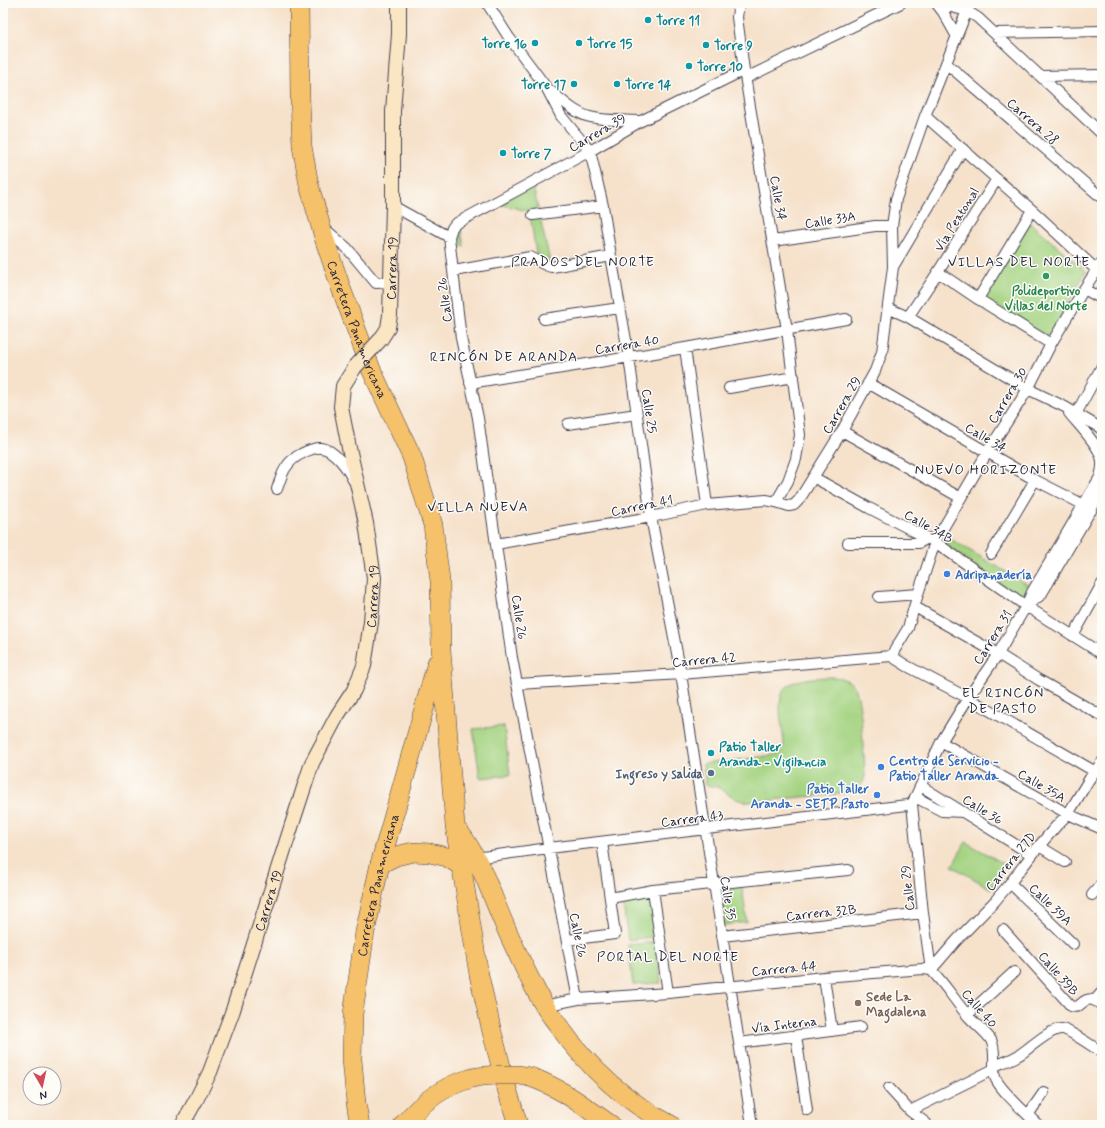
<svg xmlns="http://www.w3.org/2000/svg" width="1105" height="1128" viewBox="0 0 1105 1128" font-family="Mynerve,sans-serif">
<style>
.green{fill:#a4d381;stroke:#637a5e}
.lines{fill:none;stroke-linecap:round;stroke-linejoin:round}
.street-casing{stroke:#423f50;stroke-width:12}
.secondary-casing{stroke:#423f50;stroke-width:16}
.highway-casing{stroke:#423f50;stroke-width:20}
.street{stroke:#fff;stroke-width:10}
.secondary{stroke:#fbe6c4;stroke-width:14}
.highway{stroke:#f5c16b;stroke-width:19}
.secondary-bridge-casing{stroke:#423f50;stroke-width:16;stroke-linecap:butt}
.highway-bridge-casing{stroke:#423f50;stroke-width:20;stroke-linecap:butt}
.secondary-bridge{stroke:#fbe6c4;stroke-width:14}
.highway-bridge{stroke:#f5c16b;stroke-width:19}
.culture-dot{fill:#0f9aa8;stroke:#fdfcf7;stroke-width:1.5}
.leisure-dot{fill:#2e9e5b;stroke:#fdfcf7;stroke-width:1.5}
.shop-dot{fill:#3f7fe0;stroke:#fdfcf7;stroke-width:1.5}
.service-dot{fill:#5c6f8a;stroke:#fdfcf7;stroke-width:1.5}
.education-dot{fill:#8d6e63;stroke:#fdfcf7;stroke-width:1.5}
.labels{text-anchor:middle;stroke-width:3;stroke-linejoin:round;paint-order:stroke}
.culture-label{font-size:13px;font-weight:bold;fill:#0d838f;stroke:#fdfcf7;text-anchor:start}
.street-label{font-size:13px;fill:#22223b;stroke:#fdfcf7}
.leisure-label{font-size:13px;font-weight:bold;fill:#27864d;stroke:#fdfcf7}
.shop-label{font-size:13px;font-weight:bold;fill:#366cbe;stroke:#fdfcf7;text-anchor:start}
.service-label{font-size:13px;font-weight:bold;fill:#4e5e75;stroke:#fdfcf7;text-anchor:end}
.education-label{font-size:13px;font-weight:bold;fill:#785e54;stroke:#fdfcf7;text-anchor:start}
.neighbourhood-label{font-size:14px;letter-spacing:1px;fill:#22223b;stroke:#fdfcf7}
</style>
<rect width="100%" height="100%" fill="#fdfcf7"/>
<filter id="ink" filterUnits="userSpaceOnUse"><feTurbulence type="fractalNoise" baseFrequency=".025" numOctaves="2"/><feDisplacementMap in="SourceGraphic" scale="8" xChannelSelector="R" yChannelSelector="G"/><feConvolveMatrix kernelMatrix="1 2 1 2 8 2 1 2 1" color-interpolation-filters="sRGB"/></filter>
<filter id="wash" filterUnits="userSpaceOnUse"><feTurbulence type="fractalNoise" baseFrequency=".012" numOctaves="4" result="noise"/><feDisplacementMap in="SourceGraphic" scale="16" xChannelSelector="R" yChannelSelector="G"/><feGaussianBlur stdDeviation="0.9" result="paint"/><feColorMatrix in="noise" values="0 0 0 0 0 0 0 0 0 0 0 0 0 0 0 0 0 1.4 0 .05"/><feComposite in="paint" operator="in"/></filter>
<g filter="url(#wash)">
<rect width="100%" height="100%" fill="#f6e1ca"/>
<path class="green" d="M533,186l17,76 -4,1 -10,-10 -6,-38 -2,-4 -34,-8z
M1030,223l56,48 -37,66 -66,-39z
M461,228l3,18 -8,1 -3,-16z
M947,537l83,49 -8,13 -78,-55z
M828,677c10,0 19,1 26,9 8,10 10,73 11,90 -1,10 -11,15 -21,17l-94,9 -8,-1 -6,-2 -18,-12 -12,-2 -3,-21 71,-9 7,-2c4,-5 3,-11 2,-18 -1,-12 -5,-25 -2,-37 3,-20 31,-20 47,-21z
M504,726l6,49 -30,3 -7,-49z
M966,842l40,23 -15,24 -39,-23z
M742,887l5,35 -23,3 -5,-35z
M652,892l7,44 -31,4 -6,-42z
M656,942l5,41 -28,2 -5,-40z"/>
</g>
<g filter="url(#ink)">
<g class="lines">
<defs>
<path id="street" d="M487,3l21,33 38,51 15,29 29,35 13,55 8,50 18,101 22,160 30,157 71,451
M739,3l-2,14 7,53 43,260 13,105 -4,24 -8,22 -12,21
M936,3l31,8 11,7 124,116
M936,3l7,9 13,23
M994,33l108,-2
M947,64l155,134
M1041,76l61,-1
M746,78l155,-75
M548,89c13,10 26,24 42,28 16,4 35,3 51,4
M925,116l107,94 70,65
M393,206l56,31
M533,215l70,-9
M325,229l22,19 29,35 15,-1
M773,241l102,-15h17
M893,267l70,-118
M454,271l76,-14c8,3 14,9 22,10l59,-11
M938,272l40,27 73,45
M1084,289l18,10
M978,299l54,-89
M888,308l20,9 120,72 37,18 37,22
M908,317l30,-45 59,-93
M544,319l76,-11
M685,348l22,157
M470,383l215,-35 161,-29
M868,383l167,97 49,25 7,6
M729,388l65,-11
M1076,414l26,-48
M568,424l69,-10
M842,431l119,67
M813,477l56,31 66,34 91,64 76,48
M277,489c3,-8 5,-17 10,-23 4,-6 8,-9 14,-12 6,-3 13,-7 20,-6 13,1 27,21 32,32
M848,543h71l9,-5
M496,544l155,-27 56,-12 59,-5 10,2 13,4 5,-1 5,-5 43,-69 33,-60 7,-19 11,-85 -1,-41 4,-27 29,-83 45,-113
M991,554l44,-74
M879,597l39,-3
M1026,606l6,-14 68,-115c2,-7 3,-17 0,-23 -5,-13 -22,-30 -31,-41
M915,607l83,47 41,26 63,36
M1073,636l29,-52
M891,656l17,-28 10,-34 17,-52 52,-89 41,-64 23,-45 33,-55 18,-27
M891,656l16,10 61,32 126,73
M518,684l163,-10 210,-18
M941,742l127,72 34,15
M921,786l111,69
M915,797l27,14 21,1
M912,804l29,-62 27,-44 30,-44 28,-48 15,-11 61,-104
M912,804l11,109 8,57
M1039,846l26,16
M475,858l74,-10 358,-43 5,-1
M1010,883l63,61
M653,890l15,103
M1092,895l10,-12
M610,898l43,-8 195,-20
M1003,930l68,76c13,5 10,-16 31,-1
M722,936l201,-23
M567,940l48,-6 -13,-92
M931,970l26,-30 38,-39 15,-18 29,-37 19,-22 10,-10 22,-36 12,-16
M931,970c14,14 24,31 37,46 6,7 19,17 23,24 6,12 1,25 4,37 3,11 33,38 43,48
M824,977l8,54
M578,999l-66,-341 -34,-240 -17,-80 -12,-101 3,-9 3,-4 135,-73 51,-30 103,-51
M1095,1000l7,-8
M544,1006l34,-7 90,-6 156,-16 99,-8 8,1
M967,1015l47,-43
M796,1036l11,74
M739,1043l122,-16
M994,1066c10,-4 20,-7 28,-13 9,-6 29,-25 40,-24 6,0 31,18 38,22l2,-3
M889,1088l21,23 16,12
M910,1111l84,-42
M1028,1115l16,-23"/>
<g id="secondary">
<path id="s1" d="M381,339l7,-11 2,-13 3,-109v-95l6,-77v-31"/>
<path id="s2" d="M182,1125l14,-25 14,-28 23,-62 62,-195 17,-52 25,-47 17,-26 10,-24 7,-44 3,-44 -8,-55 -17,-75 -8,-41 2,-21 12,-19"/>
</g>
<g id="highway">
<path id="s3" d="M299,3l1,95 2,48 7,39 16,56 16,47 30,81 41,88 21,68 7,56 1,69 14,176 24,149 13,57 15,57 11,36"/>
<path d="M460,833c20,26 32,63 45,93 12,27 24,53 39,79 4,7 9,13 14,20 29,41 68,77 113,100"/>
<path d="M380,864l16,-8 17,-4 17,1 17,4 14,9"/>
<path d="M530,1077c30,10 55,30 81,48"/>
<path id="s4" d="M360,1125l-4,-22 -4,-44 1,-45 12,-82 15,-68 57,-201"/>
<path d="M403,1125c18,-22 38,-38 66,-46 8,-3 18,-3 27,-4"/>
</g>
</defs>
<use href="#street" class="street-casing"/>
<use href="#secondary" class="secondary-casing"/>
<use href="#highway" class="highway-casing"/>
<use href="#street" class="street"/>
<use href="#secondary" class="secondary"/>
<use href="#highway" class="highway"/>
<defs>
<path id="secondary-bridge" d="M355,367l26,-28"/>
<path id="highway-bridge" d="M496,1075h23l11,2"/>
</defs>
<use href="#secondary-bridge" class="secondary-bridge-casing"/>
<use href="#highway-bridge" class="highway-bridge-casing"/>
<use href="#secondary-bridge" class="secondary-bridge"/>
<use href="#highway-bridge" class="highway-bridge"/>
</g>
</g>
<g class="culture-dot">
<circle cx="648" cy="20" r="4"/>
<circle cx="535" cy="43" r="4"/>
<circle cx="579" cy="43" r="4"/>
<circle cx="706" cy="45" r="4"/>
<circle cx="689" cy="66" r="4"/>
<circle cx="574" cy="84" r="4"/>
<circle cx="617" cy="84" r="4"/>
<circle cx="503" cy="153" r="4"/>
<circle cx="711" cy="753" r="4"/>
</g>
<circle class="leisure-dot" cx="1046" cy="276" r="4"/>
<g class="shop-dot">
<circle cx="947" cy="574" r="4"/>
<circle cx="881" cy="767" r="4"/>
<circle cx="877" cy="795" r="4"/>
</g>
<circle class="service-dot" cx="711" cy="773" r="4"/>
<circle class="education-dot" cx="858" cy="1003" r="4"/>
<g class="labels">
<g class="culture-label">
<text x="656" y="25">Torre 11</text>
<text x="527" y="48" text-anchor="end">Torre 16</text>
<text x="587" y="48">Torre 15</text>
<text x="714" y="50">Torre 9</text>
<text x="697" y="71">Torre 10</text>
<text x="566" y="89" text-anchor="end">Torre 17</text>
<text x="625" y="89">Torre 14</text>
<text x="511" y="158">Torre 7</text>
<text x="719" y="751">Patio Taller<tspan x="719" dy="15">Aranda - Vigilancia</tspan></text>
</g>
<g class="street-label">
<text transform="translate(1033 121) rotate(41)" y="5">Carrera 28</text>
<text transform="translate(597 132) rotate(-30)" y="5">Carrera 39</text>
<text transform="translate(779 198) rotate(80)" y="5">Calle 34</text>
<text transform="translate(830 219) rotate(-9)" y="5">Calle 33A</text>
<text transform="translate(956 219) rotate(-58)" y="5">Vía Peatonal</text>
<text dy="5" stroke="none"><textPath href="#s1" startOffset="73">Carrera 19</textPath></text>
<text transform="translate(444 300) rotate(-97)" y="5">Calle 26</text>
<text dy="5" stroke="none"><textPath href="#s3" startOffset="335">Carretera Panamericana</textPath></text>
<text transform="translate(627 344) rotate(-9)" y="5">Carrera 40</text>
<text transform="translate(1007 395) rotate(-59)" y="5">Carrera 30</text>
<text transform="translate(841 405) rotate(-60)" y="5">Carrera 29</text>
<text transform="translate(650 411) rotate(82)" y="5">Calle 25</text>
<text transform="translate(986 437) rotate(30)" y="5">Calle 34</text>
<text transform="translate(642 505) rotate(-11)" y="5">Carrera 41</text>
<text transform="translate(929 526) rotate(30)" y="5">Calle 34B</text>
<text dy="5" stroke="none"><textPath href="#s2" startOffset="566">Carrera 19</textPath></text>
<text transform="translate(520 617) rotate(82)" y="5">Calle 26</text>
<text transform="translate(992 637) rotate(-58)" y="5">Carrera 31</text>
<text transform="translate(704 659) rotate(-5)" y="5">Carrera 42</text>
<text transform="translate(1042 785) rotate(30)" y="5">Calle 35A</text>
<text transform="translate(983 809) rotate(32)" y="5">Calle 36</text>
<text transform="translate(692 818) rotate(-7)" y="5">Carrera 43</text>
<text transform="translate(1010 861) rotate(-51)" y="5">Carrera 27D</text>
<text dy="5" stroke="none"><textPath href="#s4" startOffset="243">Carretera Panamericana</textPath></text>
<text transform="translate(907 888) rotate(-96)" y="5">Calle 29</text>
<text transform="translate(729 898) rotate(81)" y="5">Calle 35</text>
<text dy="5" stroke="none"><textPath href="#s2" startOffset="241">Carrera 19</textPath></text>
<text transform="translate(1051 904) rotate(44)" y="5">Calle 39A</text>
<text transform="translate(821 912) rotate(-6)" y="5">Carrera 32B</text>
<text transform="translate(579 935) rotate(79)" y="5">Calle 26</text>
<text transform="translate(784 968) rotate(-5)" y="5">Carrera 44</text>
<text transform="translate(1059 973) rotate(49)" y="5">Calle 39B</text>
<text transform="translate(980 1008) rotate(49)" y="5">Calle 40</text>
<text transform="translate(784 1024) rotate(-7)" y="5">Vía Interna</text>
</g>
<g class="leisure-label">
<text x="1046" y="295">Polideportivo<tspan x="1046" dy="15">Villas del Norte</tspan></text>
</g>
<g class="shop-label">
<text x="955" y="579">Adripanadería</text>
<text x="889" y="765">Centro de Servicio -<tspan x="889" dy="15">Patio Taller Aranda</tspan></text>
<text x="869" y="793" text-anchor="end">Patio Taller<tspan x="869" dy="15">Aranda - SETP Pasto</tspan></text>
</g>
<g class="service-label">
<text x="703" y="778">Ingreso y salida</text>
</g>
<g class="education-label">
<text x="866" y="1001">Sede La<tspan x="866" dy="15">Magdalena</tspan></text>
</g>
<g class="neighbourhood-label">
<text x="583" y="266">PRADOS DEL NORTE</text>
<text x="1019" y="266">VILLAS DEL NORTE</text>
<text x="504" y="361">RINCÓN DE ARANDA</text>
<text x="986" y="474">NUEVO HORIZONTE</text>
<text x="478" y="511">VILLA NUEVA</text>
<text x="1003" y="697">EL RINCÓN<tspan x="1003" dy="16">DE PASTO</tspan></text>
<text x="668" y="961">PORTAL DEL NORTE</text>
</g>
</g>
<rect width="1105" height="1128" fill="none" stroke="#fdfcf7" stroke-width="16"/>
<g transform="translate(42 1086) rotate(171)"><circle r="19" fill="#fdfcf7" stroke="#a5a5ac"/>
<path d="M0-3L7 15L0 10L-7 15Z" fill="#d1495b"/>
<text y="-6" font-size="11" font-weight="bold" text-anchor="middle" fill="#22223b">N</text>
</g>
</svg>
